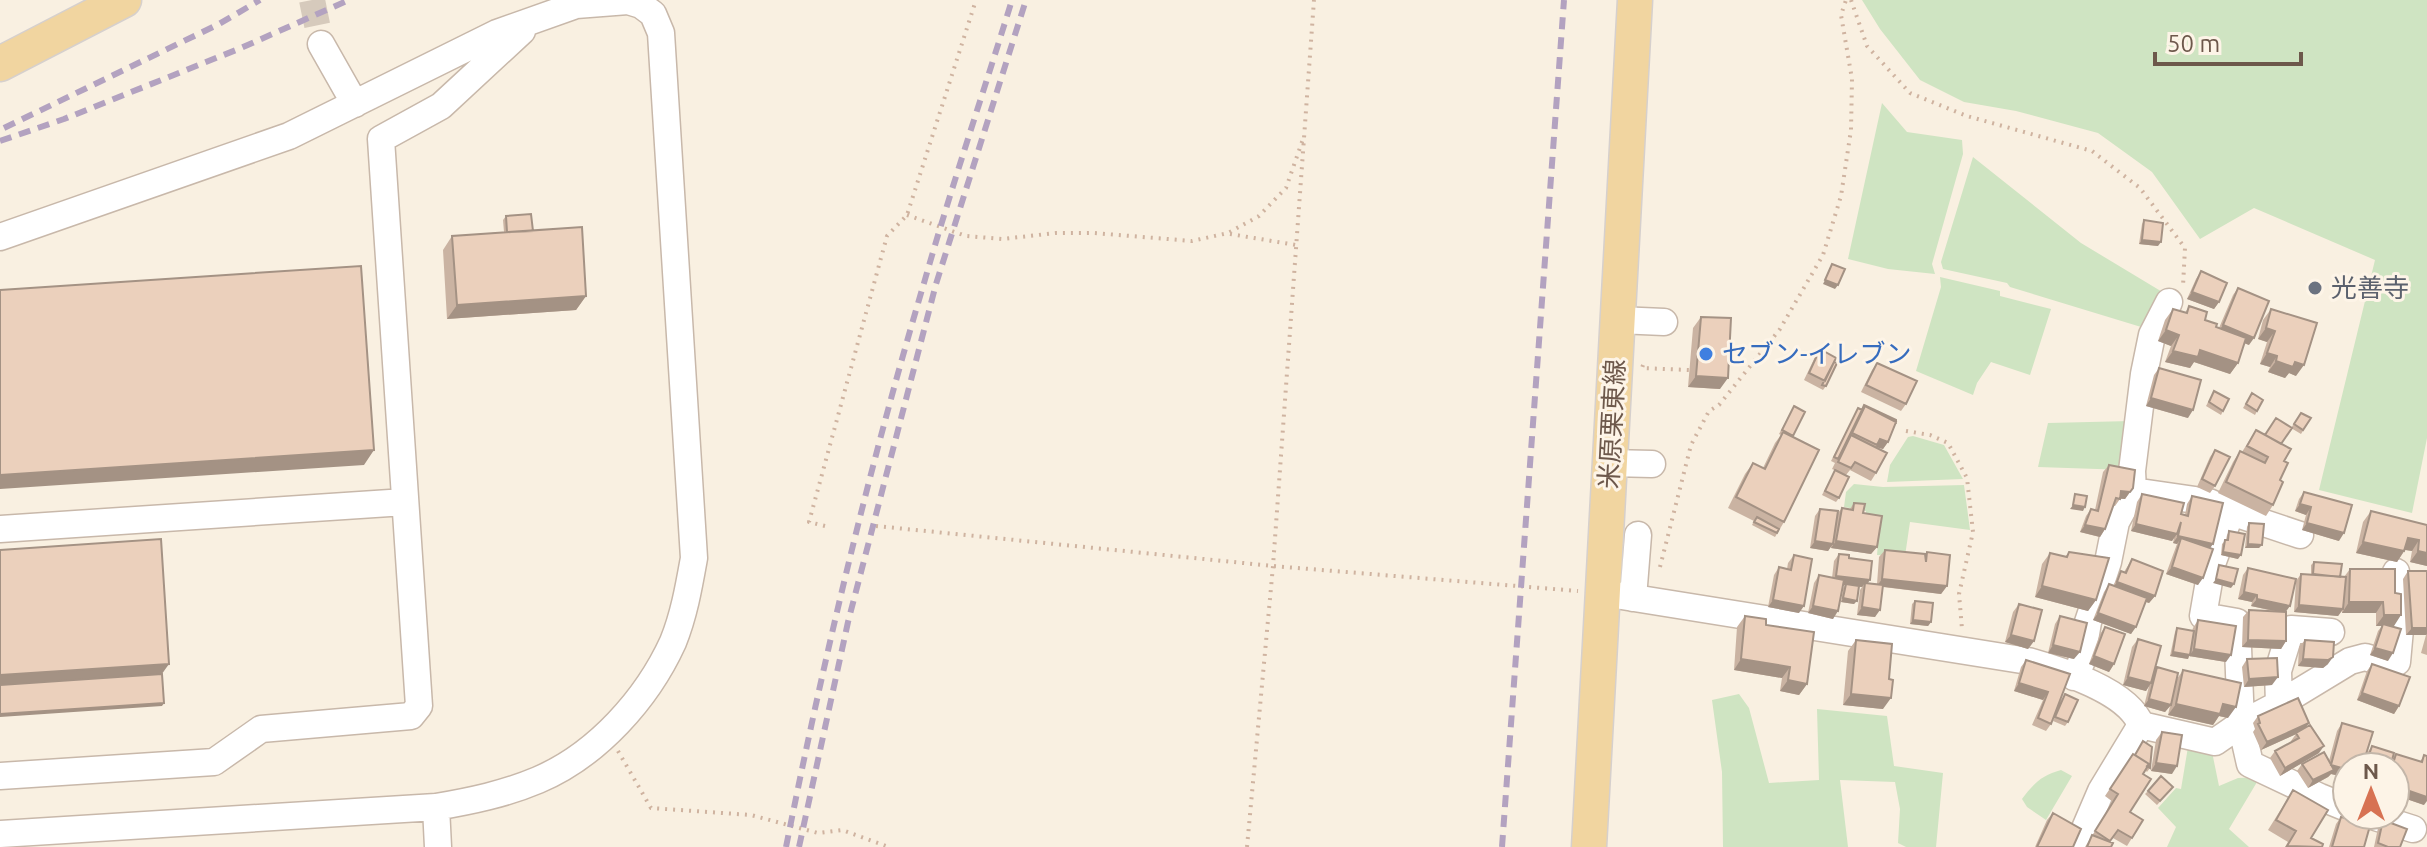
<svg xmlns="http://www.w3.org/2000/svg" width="2427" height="847" viewBox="0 0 2427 847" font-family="Ubuntu,'Noto Sans JP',sans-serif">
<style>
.green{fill:#cfe4c2}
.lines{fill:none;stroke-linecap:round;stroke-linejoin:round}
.minor-tunnel{stroke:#d6cabc;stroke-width:26;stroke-dasharray:26 13;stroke-linecap:butt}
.minor-casing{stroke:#c8b8aa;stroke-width:29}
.major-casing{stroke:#d6d0cd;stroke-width:37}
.path{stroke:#cfb3a0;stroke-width:4;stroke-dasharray:2 6;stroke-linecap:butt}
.minor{stroke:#fff;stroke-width:26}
.major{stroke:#f1d5a0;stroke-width:34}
.rail{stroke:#b3a2c0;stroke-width:6;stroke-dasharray:12 8;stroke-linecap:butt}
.wall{fill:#cab3a2}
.shaded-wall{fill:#a49284}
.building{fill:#ebd0bc;stroke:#a49284;stroke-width:2}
.worship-dot{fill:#6b7280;stroke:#fdf4e7;stroke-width:3}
.shop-dot{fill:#3f7fe0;stroke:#fdf4e7;stroke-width:3}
.labels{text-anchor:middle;stroke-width:6;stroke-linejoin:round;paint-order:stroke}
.worship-label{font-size:26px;fill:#5b616d;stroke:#fdf4e7;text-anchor:start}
.shop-label{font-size:26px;fill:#366cbe;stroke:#fdf4e7;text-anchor:start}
.street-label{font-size:26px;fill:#6d584b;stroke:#fdf4e7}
</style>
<rect width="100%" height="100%" fill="#f9f0e1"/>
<path class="green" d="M1862,0h565v438l-15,75 -93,-23 56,-230 -121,-52 -54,31 -48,-67 -54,-39 -82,-22 -52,-9 -44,-22 -40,-51z
M1882,103l25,29 55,8 1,14 -31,110 3,10 -47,-5 -40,-10z
M1973,157l108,86 83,50 -13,37 -141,-43 -3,-4 -64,-14 -2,-7z
M1940,277l60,14v5l51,13 -21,66 -39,-13 -14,21 -4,12 -57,-24 25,-84z
M2131,421l-4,49 -89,-3 10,-44z
M1913,436l31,9 19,34 -76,3 3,-17 18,-28z
M1854,484l29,3 81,-2 6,45 -60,-8 -5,34 -28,-1 3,-35 -14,-4v-5l-22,-4 2,-15z
M1739,694l10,14 20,75 50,-3 -2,-71 70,7 7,50 49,7 -7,74h-30l-8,-4 2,-34 -5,-27 -55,-2 8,67h-125l-1,-75 -10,-72z
M2189,741l22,6 8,39 19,-8 22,-1 -31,52 20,18h-82l9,-20 -18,-19 18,-20 5,1z
M2061,770l11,6 -26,44 -19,-13 -5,-8c11,-15 20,-24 39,-29z"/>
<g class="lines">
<path class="minor-tunnel" d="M312,0l9,44"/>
<defs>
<path id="minor" d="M321,44l34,60
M0,237l289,-101 208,-103 79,-28 52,-4 13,4 12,9 8,19 33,525c-5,28 -10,57 -21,84 -26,57 -76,113 -135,138 -33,14 -67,21 -102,27l-436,27
M1618,320l46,2
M1610,463l42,1
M2133,491l76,11 22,10 69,23
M2231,512l-19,52 -9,52 34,6 4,102 9,40 70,33 27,11
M0,529l405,-27
M1603,593l425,68c32,9 100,30 113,64
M1633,598l5,-63
M2074,677l7,-14 7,-41 20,-60 8,-40 17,-31 -1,-20 12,-97 8,-39 17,-33
M2279,704l-1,-33 13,-42 40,3
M2141,725l74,17 26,-18 38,-20 71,-43 15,-4 27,8 5,-3 4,-44 -5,-46
M0,776l214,-14 47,-33 150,-13 8,-10 -38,-567 60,-33 81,-75
M436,807l2,40
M2369,815l44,14
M2077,847l24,-56 40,-66"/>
<path id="major" d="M0,64l124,-64
M1589,847l46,-847"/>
</defs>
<use href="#minor" class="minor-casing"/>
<use href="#major" class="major-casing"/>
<path class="path" d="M1851,0l16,46 43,47 57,23 125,35 48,37 45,60 -2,38
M907,215l59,21 36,3 54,-6h38l98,8 36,-8 31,-17 27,-28 17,-49
M1230,234l66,11
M1643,365l-1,3 47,2
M1906,431l24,4 18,8 19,35 6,54 -14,62 3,35
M825,526l-16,-4 78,-286 20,-21 69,-215
M876,526l397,40 305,25
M1660,567l31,-122 18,-34 10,-6 61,-76 43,-74 18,-59 10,-66 1,-51 -11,-64 5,-15
M618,751l33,57 100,7 67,18 24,-3 47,17
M1247,847l26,-281 41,-566"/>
<use href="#minor" class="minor"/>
<use href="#major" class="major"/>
<path class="rail" d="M4,128l215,-104 41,-24
M0,141l64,-22 177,-71 108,-48
M786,847c38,-190 83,-379 138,-564 27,-95 59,-189 88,-283
M799,847l49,-225 88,-338 90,-284
M1502,847l62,-847"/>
</g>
<path class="wall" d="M506,216l27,15 53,65 -10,14 -129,9 -4,-69 9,-14 52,-4 -1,-12z
M2144,220l14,26 -19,-2 3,-20z
M2201,271l18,31 -5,7 -27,-10 9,-20z
M2238,288l11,57 -5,-2 -6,20 -8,11 -36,-12 -4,6 -25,-6 6,-16 -13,-5 7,-21 8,-11 12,4 4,-7 16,14 14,8 14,-33z
M2271,309l25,67 -7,-3 -4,5 -17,-6 2,-5 -10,-3 7,-22 -9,-3 5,-19z
M1701,317l19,72 -32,-2 5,-59z
M1820,349l6,37 -3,4 -19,-10 11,-23z
M1877,363l29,41 -5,7 -40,-19 11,-22z
M2159,368l29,50 -42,-12 8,-31z
M2214,391l9,20 -2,4 -15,-9z
M2252,393l5,18 -2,4 -12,-7z
M1864,405l24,37 -5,7 -7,-2v26l-5,8 -21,-11 -4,5 -14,-6 3,-6 -4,-2 25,-49 2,-4 3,2z
M1794,406l-1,31 -9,85 -9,15 -23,-12 2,-4 -26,-13 17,-34 8,-11 10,5 12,-25 6,-8 -2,-1z
M2301,413l10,5 -10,16 -10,-6z
M2256,430l26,14 2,17 -11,44 -7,11 -48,-23 15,-31 7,-11 2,1z
M2215,450v36l-5,7 -13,-6 13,-30z
M2109,465l24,23 -8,11h-5l-5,7h-2l-8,23 -5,8 -20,-5 6,-16 5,-7 4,1 8,-38z
M1835,470l4,28 -3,4 -14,-7z
M2304,492l35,49 -37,-11 4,-15 -11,-4 4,-12z
M2142,494l43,21 2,-11 5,-8 18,52 -12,37 -32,-11 11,-30 -4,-1 1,-6 -2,4 -41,-10 6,-29z
M1854,503l9,10 14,34 -6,7 -40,-6v-2l-3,5 -18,-3 5,-32 5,-7 17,5 5,-6 8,1z
M2371,511l56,14v41l-17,-4 2,-11 -7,-1 -8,12 -41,-9 7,-31z
M2249,523l10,25h-14l2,-21z
M2229,531l9,28 -17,-4 1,-11 4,-4 1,-5z
M1885,550l40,5 2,-3 20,34 -6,8 -58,-7 -8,30 -18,-2 3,-25 2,-3h-3l-5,17 -13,-2 2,-14 2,-3h-2l-10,34 -25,-6 6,-30 5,-8 13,3 2,-17 5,-7 10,4 18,25 10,1 2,-27z
M2069,552l27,48 -8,11 -53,-14 7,-33 8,-11 15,4z
M1794,555l5,58 -31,-6 6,-32 5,-8 8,2 1,-6z
M2132,559l23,37 -6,7 -3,-1 -15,32 -38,-14 11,-28 5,-8 4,2 8,-15 3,1z
M2314,562l26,15h4l6,-8h45l-1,57h-5l-1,35 -18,-6 8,-24 4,-5h-6v-13h-34v-2l-4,5 -44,-4 2,-31 5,-7 10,1v-10z
M2248,568l38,44v29l-5,8 -39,-2 1,-30 6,-7 24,1 -22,-5 1,-4 -14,-3 5,-24z
M2408,571h19v84l-6,-2 5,-18h-20l-3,-56z
M1915,601l16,21 -3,4 -18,-2 2,-20z
M2019,604l15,37 -6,8 -23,-7 8,-30z
M1745,616l21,9 41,59 -8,11 -19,-4 2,-13 -48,-8 3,-43z
M2060,616l14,43 -26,-6 7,-29z
M2198,620l28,42 -37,-6 -1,3 -18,-3 5,-24 2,-4 15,3 1,-3z
M2105,627l9,37 -5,8 -20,-8 11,-30z
M2138,639l16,33 3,-5 20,12 6,-9 45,48 -9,-2 -6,9 -45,-10 2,-9 -5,6 -21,-6 5,-20 -3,5 -23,-6 9,-38z
M1856,640l27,69 -40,-4 5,-54z
M2305,640l23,24 -5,4 -25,-2 1,-19z
M2247,659l25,26 -28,2 -2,-20z
M2026,660l44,14 -19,50 -5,7 -14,-6 11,-25 -29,-9 7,-24z
M2372,664l27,42 -5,8 -37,-14 10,-29z
M2065,694l3,28 -3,4 -12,-5z
M2258,716l48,12 13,25 -39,23 -10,-18 5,-7 17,-9 -1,-1 5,-7 -35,16 -8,-18 2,-3 -2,-6z
M2342,723l5,44v20l-9,-2 2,-9 -9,-2 -3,3 -20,11 -11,-17 5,-7 27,-3 8,-30z
M2162,732l10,42 -21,-3 5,-31z
M2372,746l20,14 4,-6 24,8 4,-7v50l-29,-10v-28h-33l5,-14z
M2133,754l17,14 -3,4 -2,-2 -2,4 -13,38 13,8 -16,26 -14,-8 -3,4 1,5h-26l28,-45 -8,-6z
M2293,790l18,48 11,9h-37l3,-5 -20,-12z
M2148,791h22l-13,14 -12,-11z
M2053,813l20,34h-38l12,-27z
M2352,815h21l-9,32h-35l7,-23 5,-7 10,3z
M2383,820l17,27h-26l4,-19z"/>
<path class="shaded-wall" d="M2142,240l19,2 -3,4 -19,-2z
M1825,280l13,5 -3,4 -12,-5z
M2192,292l27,10 -5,7 -27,-10z
M586,296l-10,14 -129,9 10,-14z
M2223,325l31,13 -5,7 -31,-13z
M2266,328l9,3 -8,11 -9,-3z
M2166,330l13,5 -8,11 -13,-5z
M2200,350l38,13 -8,11 -36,-12 -4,6 -25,-6 8,-11z
M2267,353l10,3 -7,11 -10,-3z
M2276,361l19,1 9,3 -8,11 -7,-3 -4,5 -17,-6z
M1696,376l32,2 -8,11 -32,-2z
M2151,398l42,12 -5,8 -42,-12z
M1880,439l8,3 -5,7 -7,-2z
M374,450l-10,15 -364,24v-14z
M2121,491l9,1 -5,7 -9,-1z
M2300,504l11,3 -5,8 -11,-4z
M2073,505l12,2 -2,4 -13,-2z
M2307,523l37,10 -5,8 -37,-11z
M2136,524l41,10 -5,7 -41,-10z
M2085,525l20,4 -5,8 -20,-5z
M2178,536l35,8 -5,7 -27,-13 -4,6 -4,-1z
M2408,538l11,2 -7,11 -12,-2z
M1815,541l18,3 -5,7 -18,-3z
M1836,541l41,6 -6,7 -40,-6z
M2363,542l41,9 -7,11 -41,-9z
M2248,544l14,1 -3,3h-14z
M2418,551l9,2v13l-17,-4z
M2223,552l18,3 -3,4 -17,-4z
M2172,567l31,11 -5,7 -32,-11z
M1836,576l34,4 -5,7v-4l-3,4 -31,-3z
M1882,579l65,7 -6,8 -64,-8z
M2216,579l18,5 -3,4 -18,-5z
M2117,582l38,14 -6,7 -37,-14z
M2042,586l54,14 -8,11 -53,-14z
M2244,592l13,3 -5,7 -14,-3z
M1843,598l14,3 -3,3 -13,-2z
M2257,599l33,7 -5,7 -34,-7z
M1773,600l31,6 -5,7 -31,-6z
M2349,602h34l-7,11h-34z
M2299,605l44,4 -5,7 -44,-4z
M1813,606l25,5 -5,8 -25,-6z
M1862,607l18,3 -5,7 -18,-2z
M2098,613l38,14 -5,7 -38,-14z
M2384,615h17l-7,11h-18z
M1913,620l18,2 -3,4 -18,-2z
M2412,628h15v6l-1,1h-20z
M2011,635l23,6 -6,8 -23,-7z
M2248,640l38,1 -5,8 -39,-2z
M2053,645l27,7 -6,7 -26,-6z
M2375,648l18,5 -5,8 -18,-6z
M2194,649l37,6 -5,7 -37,-6 -1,3 -18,-3 3,-4 17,3z
M2094,656l20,8 -5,8 -20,-8z
M2333,657l-5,7 -5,4 -25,-2 5,-7z
M1741,659l49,8 -8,11 -48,-8z
M169,664l-10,14 -159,11v-14z
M2128,677l23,6 -5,8 -23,-6z
M2278,677l-6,8 -28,2 5,-8z
M1788,680l19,4 -8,11 -19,-4z
M2019,683l29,9 -5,8 -29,-9z
M2362,693l37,13 -5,8 -37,-14z
M1851,694l40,4 -8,11 -40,-4z
M2149,699l22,6 -6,7 -21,-6z
M164,703l-2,3 -162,11v-3z
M2176,704h47l13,3 -8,11 -9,-2 -6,9 -45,-10z
M2309,723l-6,8 -42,19 6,-8z
M2324,746l-5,7 -39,23 5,-8z
M2156,763l21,3 -5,8 -21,-3z
M2331,765l14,4 -5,7 -9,-2 -3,3 -20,11 5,-8z
M2343,777l4,1v9l-9,-2z
M2395,786l32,11v4l-3,4 -29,-10z"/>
<path class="building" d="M531,214l2,17 -26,1 -1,-16z
M2144,220l19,3 -2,19 -19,-2z
M582,227l4,69 -129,9 -5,-69z
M1832,264l13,5 -7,16 -13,-5z
M361,266l13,184 -374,25v-185z
M2201,271l26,12 -8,19 -27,-10z
M2238,288l31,13 -15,37 -31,-13z
M2189,306l18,6 -2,8 12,4 -1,3 30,11 -8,25 -38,-13 -2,7 -25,-6 6,-16 -13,-5 7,-21 14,4z
M2271,309l46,14 -13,42 -9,-3 -2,5 -17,-6 1,-5 -10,-3 8,-22 -9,-3z
M1701,317l30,1 -3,60 -32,-2z
M1820,349l16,9 -11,23 -16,-8z
M1834,362l3,1 -11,23 -4,-1z
M1877,363l40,18 -11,23 -40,-19z
M2159,368l42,12 -8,30 -42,-12z
M2214,391l15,8 -6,12 -14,-9z
M2252,393l11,7 -6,11 -11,-7z
M1864,405l32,15v2l-31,-16 -3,4z
M1794,406l11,6 -12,24 -11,-6z
M1865,406l31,16 -8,20 -8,-3 -3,6 -25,-12z
M1858,408l4,2 -24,49 -4,-2z
M2301,413l10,5 -8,12 -9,-6z
M2276,418l16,10 -11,16 -16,-9z
M2256,430l35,19 -7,12 4,2 -8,17 3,2 -10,23 -47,-23 14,-31 25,12 3,-6 -21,-11z
M1783,432l36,18 -35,72 -48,-25 17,-34 12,6z
M1851,435l36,18 -11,20 -21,-11 -4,6 -13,-6z
M2215,450l15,7 -15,29 -13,-7z
M2109,465l26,5 -2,18 -3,4 -9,-1 -1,8 -4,-1 -11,31 -20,-4 6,-16 7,2z
M1835,470l14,7 -10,21 -14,-7z
M2304,492l48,13 -8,28 -37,-10 4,-16 -11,-3z
M2075,494l12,2 -2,11 -12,-2z
M2142,494l42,9 -3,11 7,2 4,-20 31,7 -10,41 -35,-8 3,-14 -4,12 -41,-10z
M1854,503l11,1 -2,9 19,3 -5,31 -41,-6 6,-33 11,2z
M1820,509l18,2 -5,33 -18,-3z
M2371,511l56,14v28l-9,-2 1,-11 -11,-2 -4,13 -41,-9z
M1757,517l22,12 -2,4 -23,-11z
M2249,523l15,1 -2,21 -14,-1z
M2229,531l16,3 -4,21 -18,-3 2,-12h3z
M2181,538l32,11 -10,29 -31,-11z
M161,539l8,125 -169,11v-125z
M1885,550l40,4 1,8 1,-10 23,3 -3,31 -65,-7z
M2069,552l40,6 -13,42 -54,-14 8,-33 17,4z
M1839,554l10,1v3l23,3 -2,19 -34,-4z
M1794,555l18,4 -8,47 -31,-6 6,-33 12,3z
M2132,559l31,12 -8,25 -38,-14 4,-11 5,2z
M2314,562l28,2 -2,13 -27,-3z
M2219,565l19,4 -4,15 -18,-5z
M2248,568l48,11 -6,27 -33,-7v-4l-13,-3z
M2350,569h45v24l6,1v21h-17l-1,-13h-34z
M2408,571h19v57h-15z
M2301,574l45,3 -3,32 -44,-4z
M1819,575l25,5 -6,31 -25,-5z
M1865,583l18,2 -3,25 -18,-3z
M1846,584l13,2 -2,15 -14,-3z
M2109,584l38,14 -11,29 -38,-14z
M1915,601l18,2 -2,19 -18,-2z
M2019,604l23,6 -8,31 -23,-6z
M2249,610l37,2v29l-38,-1z
M1745,616l21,3v6l48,7 -7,52 -19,-4 2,-13 -49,-8z
M2060,616l27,7 -7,29 -27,-7z
M2198,620l38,6 -5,29 -37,-6z
M2383,624l18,5 -8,24 -18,-5z
M2105,627l20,7 -11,30 -20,-8z
M2177,628l17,3 -4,24 -17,-3z
M2138,639l23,7 -10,37 -23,-6z
M1856,640l36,4 -3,35 4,1 -2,18 -40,-4z
M2305,640l29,2 -1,15 -5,3 -25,-1z
M2277,658l1,19 -29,2 -2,-20z
M2026,660l44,14 -19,50 -13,-6 10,-26 -29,-9z
M2372,664l38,13 -11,29 -37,-13z
M2157,667l21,6 -7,32 -22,-6z
M2183,670l58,13 -5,24 -13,-3 -3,10 -44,-10z
M162,674l2,29 -164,11v-29z
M2065,694l13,6 -10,22 -13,-5z
M2298,698l11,25 -42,19 -9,-18 2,-1 -2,-7z
M2342,723l31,9 -11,35h-15v11l-4,-1 2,-8 -14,-4z
M2310,725l14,21 -39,22 -10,-17 24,-13 -3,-5z
M2162,732l20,3 -5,31 -21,-3z
M2143,741l9,6 -2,21 -3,-2 2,-2 -14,-9z
M2372,746l22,7 -4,14h-25z
M2324,752l10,18 -21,10 -11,-16z
M2133,754l16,10 -6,10 8,5 -21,33 13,8 -11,18 -14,-8 -8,11 -15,-10 23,-37 -8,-5z
M2396,754l26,8 2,-7 3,1v41l-32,-11v-19h-3z
M2161,776l12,11 -13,14 -12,-10z
M2293,790l35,20 -17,28 12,6 -1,3 -35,-1 9,-15 -20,-11z
M2053,813l28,16 -8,18h-36z
M2355,815h18l-9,32h-32l9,-30 13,3z
M2383,820l24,9 -7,18h-12l-10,-4z
M2092,835l21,8 -2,4h-24z"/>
<circle class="worship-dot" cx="2315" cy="288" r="8"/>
<circle class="shop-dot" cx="1706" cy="354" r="8"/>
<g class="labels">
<g class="worship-label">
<text x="2331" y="297">光善寺</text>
</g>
<g class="shop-label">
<text x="1722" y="363">セブン-イレブン</text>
</g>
<g class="street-label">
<text transform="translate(1612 424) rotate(-87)" y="9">米原栗東線</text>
</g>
</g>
<g transform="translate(2371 791)"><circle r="38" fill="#fdf4e7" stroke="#c3b6a9" stroke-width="2"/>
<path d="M0-6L14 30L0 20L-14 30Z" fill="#d77253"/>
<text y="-12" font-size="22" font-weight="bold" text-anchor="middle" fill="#6d584b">N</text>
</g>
<path d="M2155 52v12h146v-12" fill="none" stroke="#6d584b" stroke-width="4"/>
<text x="2167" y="52" font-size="24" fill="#6d584b" stroke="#fdf4e7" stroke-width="6" paint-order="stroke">50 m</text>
</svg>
